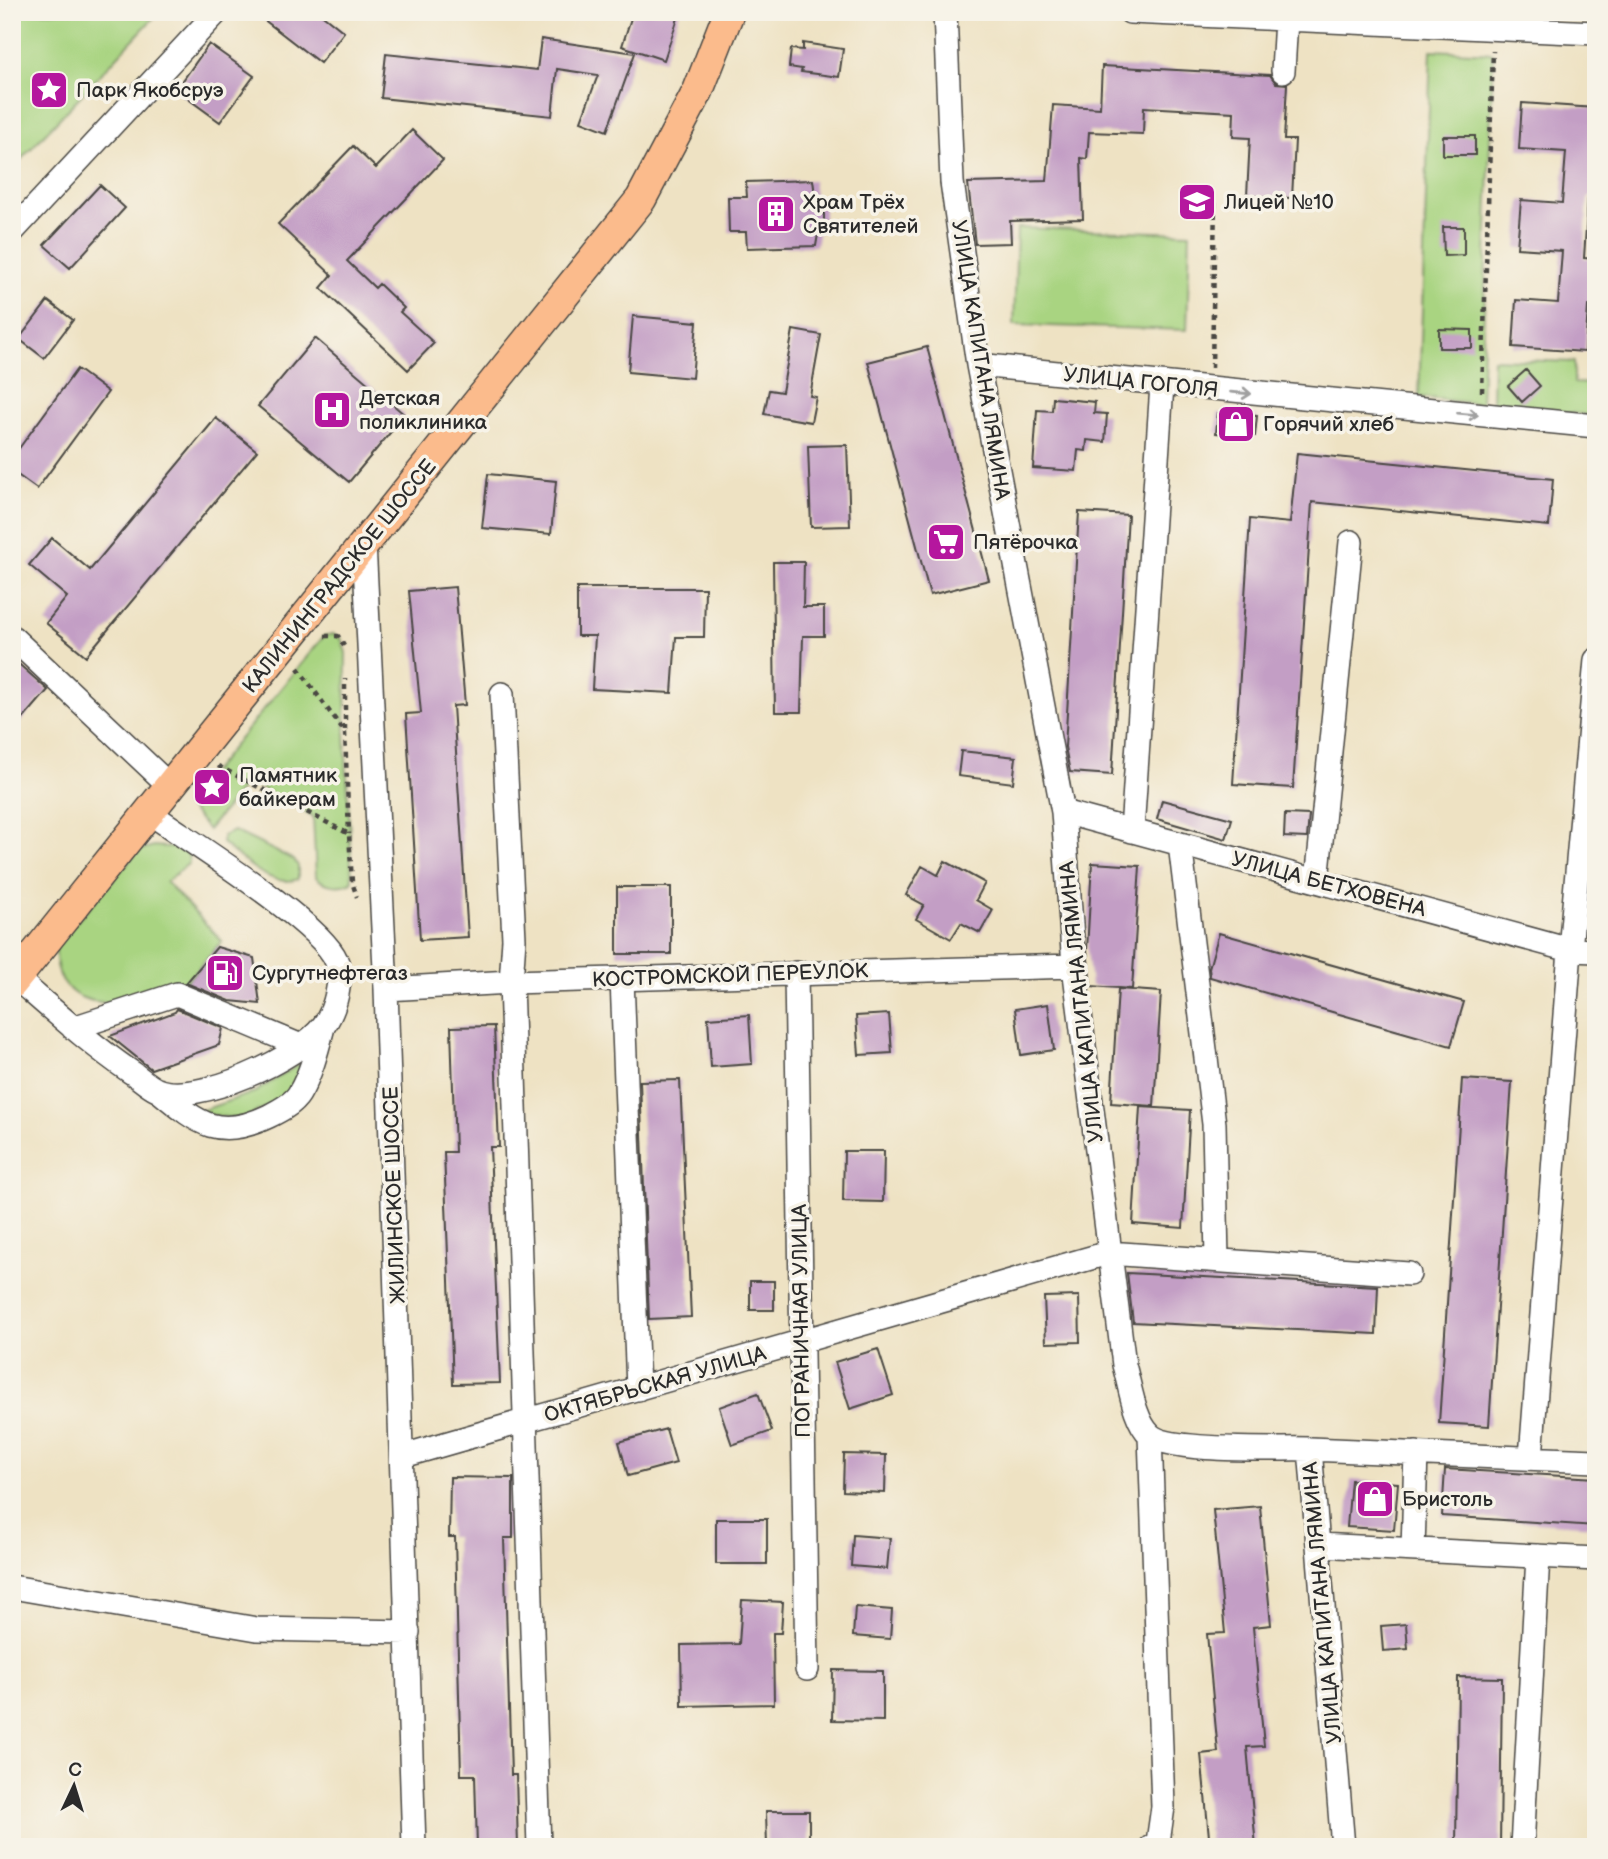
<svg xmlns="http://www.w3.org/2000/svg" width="1608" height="1859" viewBox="0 0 1608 1859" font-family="'Balsamiq Sans',sans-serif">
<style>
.green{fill:#a9d481;stroke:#6a8056;stroke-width:2}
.building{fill:#c39ec5}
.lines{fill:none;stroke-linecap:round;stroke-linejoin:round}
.minor-casing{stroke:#484642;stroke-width:26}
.major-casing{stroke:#484642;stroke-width:33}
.path{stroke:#484642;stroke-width:4.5;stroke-dasharray:5 5;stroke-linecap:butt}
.minor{stroke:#fff;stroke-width:23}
.major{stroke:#fbbb8c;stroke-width:30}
.oneway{stroke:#a0a0a0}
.labels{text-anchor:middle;stroke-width:7;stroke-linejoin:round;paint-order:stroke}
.poi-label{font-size:21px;fill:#2b2b2b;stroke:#f7f3e8;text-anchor:start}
.street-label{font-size:21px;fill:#2b2b2b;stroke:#f7f3e8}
</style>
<rect width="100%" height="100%" fill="#f7f3e8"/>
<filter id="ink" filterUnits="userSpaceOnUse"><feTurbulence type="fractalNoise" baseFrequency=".0143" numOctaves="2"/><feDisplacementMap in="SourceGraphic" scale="14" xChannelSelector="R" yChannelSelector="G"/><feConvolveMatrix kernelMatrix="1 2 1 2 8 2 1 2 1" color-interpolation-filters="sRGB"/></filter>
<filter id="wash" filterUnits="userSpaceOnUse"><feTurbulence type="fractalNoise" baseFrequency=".00686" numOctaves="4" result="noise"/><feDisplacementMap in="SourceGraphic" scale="28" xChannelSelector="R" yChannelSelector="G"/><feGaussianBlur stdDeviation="1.57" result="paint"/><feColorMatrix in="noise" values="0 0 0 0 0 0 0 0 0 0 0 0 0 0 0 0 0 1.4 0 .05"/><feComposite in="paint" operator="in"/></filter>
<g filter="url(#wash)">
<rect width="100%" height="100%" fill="#eee2c3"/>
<path class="green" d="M12,12h147l-147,157z
M1431,50l62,3 -12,351 -62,-7z
M1017,228l173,5 -3,97 -173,-5z
M1493,359l81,3v21l22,1v32l-104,-12z
M333,634l8,4 5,15 -1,80 7,149c-12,6 -27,4 -36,-5l-3,-61 -65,-35 -40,49 -22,-26 138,-168z
M234,831l60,29 4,6v13c-27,10 -57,-21 -76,-36l1,-7z
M154,846l22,2 12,5 1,10 -23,19 56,59c-9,10 -31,39 -40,43 -46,22 -131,39 -126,-39l83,-95z
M298,1065h4l-12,29 -48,26 -45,-8 58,-20z"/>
<g id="blocks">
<path class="building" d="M254,12h65l25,20 -24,31z
M633,12h47l-16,48 -42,-14z
M541,39l94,14 -28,78 -26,-10 17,-46 -41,-6 -5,47 -171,-18 5,-44 151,16z
M803,43l40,6 -4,28 -38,-5 1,-3 -13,-2 2,-18 12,1z
M209,44l45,32 -34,46 -44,-32z
M1102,66l168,9 6,8 11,1 -3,56h11l-3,58 -45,-2 3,-58 -17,-1 1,-25 -90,-5 -1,27 -54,-2 -2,27 -6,-1 2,61 -73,2 1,22 -36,1 -7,-61 79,-2 6,-76 47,3z
M1522,103l73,5 -3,43h4v45h-8l-4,62 12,1v48l-8,-1 -3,46 -72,-5 3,-47 42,3 4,-52 -45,-3 4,-48 41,3 4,-51 -47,-3z
M412,130l31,30 -96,101 28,27 4,-4 25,24 -4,4 34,31 -26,27 -87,-82 11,-13 -54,-51 75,-78 23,22z
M1443,136h32v19h-32z
M813,180l2,15 9,6v27l-6,6 -2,12 -69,2 -1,-16h-17l-1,-35h19l-1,-15z
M100,185l25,23 -55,60 -26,-23z
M1443,227h21v28l-20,1z
M48,301l25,19 -29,38 -25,-19z
M633,316l64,6 -5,56 -64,-6z
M1439,329l33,1v18h-33z
M793,330l28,5 -11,61 6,1 -5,25 -47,-8 5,-24 13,2z
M315,338l90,77 -56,67 -91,-76z
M927,347l62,233 -59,15 -62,-233z
M77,369l31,23 -71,97 -25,-18v-13z
M1526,370l14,16 -18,16 -14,-16z
M1053,398l42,4 -1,11 13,1 -2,28 -18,-2 -1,11 -8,-1 -2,21 -43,-3 4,-58 15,1z
M1218,413l39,3 -2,20 -39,-3z
M216,418l41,33 -171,205 -40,-33 21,-26 -38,-32 23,-27 38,32z
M847,445l3,81 -39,1 -3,-81z
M1297,453l256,26 -4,47 -237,-24 -19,286 -60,-4 17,-265 40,4z
M488,474l68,7 -5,53 -69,-6z
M1079,512l49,3 -16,260 -42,-3 -5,-25z
M773,562h31l-1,45h21v29h-21l-2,76h-26z
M455,587l10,118 -12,1 15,231 -48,3 -14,-226 15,-1 -12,-122z
M577,588h128l-1,49h-28l-4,56 -80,-4 3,-53h-18z
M12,658l36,32 -36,42z
M961,751l55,6 -3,26 -55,-7z
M1162,800l70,19 -6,20 -69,-20z
M1285,814l24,1 -2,23 -23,-1z
M945,861l40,22 -9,17 17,10 -13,23 -19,-10 -10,16 -35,-20 8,-14 -18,-10 16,-29 16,9z
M1092,863l48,3 -8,123 -41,-3 -4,-36z
M617,887h54v67h-54z
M1219,933l245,69 -13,44 -241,-69 -1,-9z
M217,947l37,11 6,46 -30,-3 -44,-18z
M1118,989l43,3 -7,114 -43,-3z
M1048,1004l6,46 -33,5 -6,-46z
M177,1009l46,19 -4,17 -68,24 -41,-33 65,-24z
M889,1014l3,39 -33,2 -3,-39z
M749,1015l3,49 -41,3 -3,-49z
M494,1026l5,121h-9l10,236 -47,1 -9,-232h11l-4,-125z
M1462,1079l50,3 -23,344 -50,-3z
M680,1080l11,237 -42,2 -9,-238z
M1140,1107l50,3 -7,118 -50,-4z
M844,1151h40l-1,51 -40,-1z
M1127,1273l251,13 -2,48 -243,-12z
M750,1281h24v29h-24z
M1079,1296l1,46 -34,1 -2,-46z
M878,1349l15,46 -43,14 -15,-47z
M758,1393l14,38 -40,14 -13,-38z
M666,1429l10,34 -48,13 -9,-34z
M844,1454l42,1 -1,38 -42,-2z
M1445,1469l151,9v48l-154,-10z
M450,1477l63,1v60h-9l7,237h5l2,72h-41l-2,-72h-14l-6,-238h-6z
M1351,1480l47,3 -4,47 -47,-3z
M1260,1506l11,119 -18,2 11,119 -17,1 9,100h-46l-9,-93 17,-2 -11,-118 18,-1 -12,-123z
M716,1519h51v45h-51z
M853,1535l37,3 -3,31 -36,-3z
M742,1600l41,2 -2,31h-8l1,71 -92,2 -1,-61 58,-1z
M855,1607l37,3 -2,29 -37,-3z
M1406,1624l2,25 -25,2 -2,-25z
M833,1670l50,1v50l-51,-1z
M1458,1677l44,1 -2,169h-44z
M766,1811h43v36h-42z"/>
</g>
</g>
<g filter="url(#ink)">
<use href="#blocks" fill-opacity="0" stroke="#484642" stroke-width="2"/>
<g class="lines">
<defs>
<path id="minor" d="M945,12l7,170 26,183 85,447 11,154 50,399c6,20 10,55 26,70 20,18 129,13 160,14l33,398
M1130,12l466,21
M1283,71l3,-52
M12,232l205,-220
M978,365l618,61
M364,543l22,446 28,858
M12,637l159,150
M502,694l12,245 -3,43 28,865
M1063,812l507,138 26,1
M1132,831l30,-446
M1180,844l34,280 3,135
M1317,881l34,-339
M796,973l11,696
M16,978c37,32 74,66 115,94 8,5 17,14 26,18 40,16 143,-32 167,-65 11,-15 20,-48 12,-65 -15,-37 -147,-119 -186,-147
M622,979l16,410
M386,989l125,-7 563,-16
M73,1028l104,-34 124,52
M158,1090c40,33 59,51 111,26 10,-5 24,-12 30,-22 12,-20 18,-44 24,-67
M1150,1435l13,372 -5,35 -7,5
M1310,1449l286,12
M403,1456l705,-203 301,21
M1531,1457l39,-507 26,-290
M1318,1545l278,14
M1413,1549l3,-96
M12,1587l245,42 151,3
M1522,1847l16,-291"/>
<path id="major" d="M12,983l629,-784 57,-108 31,-79"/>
</defs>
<use href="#minor" class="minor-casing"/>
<use href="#major" class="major-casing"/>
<path class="path" d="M1212,368l3,-168
M1482,392l11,-341
M325,636h13l6,10
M298,668l47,65 4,101
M345,730v-51
M218,766l131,68 3,48 5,15"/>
<use href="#minor" class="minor"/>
<use href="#major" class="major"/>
</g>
<defs><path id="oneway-shaft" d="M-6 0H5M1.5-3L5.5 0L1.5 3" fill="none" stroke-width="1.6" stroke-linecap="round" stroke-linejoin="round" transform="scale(1.75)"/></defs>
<g class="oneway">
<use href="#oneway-shaft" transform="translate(1241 393) rotate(5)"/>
<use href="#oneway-shaft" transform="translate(1468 414) rotate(5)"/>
</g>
</g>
<defs>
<symbol id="sight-square" viewBox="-11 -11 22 22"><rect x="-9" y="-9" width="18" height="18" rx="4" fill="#b5179e" stroke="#f7f3e8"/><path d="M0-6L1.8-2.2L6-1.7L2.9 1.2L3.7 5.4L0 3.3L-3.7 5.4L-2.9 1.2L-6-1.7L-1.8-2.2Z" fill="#fff"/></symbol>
<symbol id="school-square" viewBox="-11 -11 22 22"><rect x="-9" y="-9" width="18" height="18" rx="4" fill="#b5179e" stroke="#f7f3e8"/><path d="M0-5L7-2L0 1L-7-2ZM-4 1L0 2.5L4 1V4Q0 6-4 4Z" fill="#fff"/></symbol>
<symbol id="building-square" viewBox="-11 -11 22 22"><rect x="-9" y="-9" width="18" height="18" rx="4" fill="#b5179e" stroke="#f7f3e8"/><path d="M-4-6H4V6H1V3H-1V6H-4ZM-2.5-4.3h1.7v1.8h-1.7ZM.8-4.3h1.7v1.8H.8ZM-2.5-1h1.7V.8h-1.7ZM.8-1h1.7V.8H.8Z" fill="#fff"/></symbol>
<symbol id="hospital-square" viewBox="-11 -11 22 22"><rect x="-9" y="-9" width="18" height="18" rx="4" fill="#b5179e" stroke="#f7f3e8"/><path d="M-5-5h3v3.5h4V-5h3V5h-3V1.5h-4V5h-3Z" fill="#fff"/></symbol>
<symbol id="shop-square" viewBox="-11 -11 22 22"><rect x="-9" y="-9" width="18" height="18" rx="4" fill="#b5179e" stroke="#f7f3e8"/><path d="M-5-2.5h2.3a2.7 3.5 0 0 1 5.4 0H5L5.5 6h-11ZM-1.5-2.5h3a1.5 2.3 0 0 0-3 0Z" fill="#fff"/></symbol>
<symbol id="supermarket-square" viewBox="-11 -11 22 22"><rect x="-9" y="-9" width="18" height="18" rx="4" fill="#b5179e" stroke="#f7f3e8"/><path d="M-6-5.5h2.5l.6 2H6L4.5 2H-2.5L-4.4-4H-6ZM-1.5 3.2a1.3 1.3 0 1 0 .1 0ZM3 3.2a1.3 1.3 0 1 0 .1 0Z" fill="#fff"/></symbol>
<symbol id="fuel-square" viewBox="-11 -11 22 22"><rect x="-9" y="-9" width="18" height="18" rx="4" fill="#b5179e" stroke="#f7f3e8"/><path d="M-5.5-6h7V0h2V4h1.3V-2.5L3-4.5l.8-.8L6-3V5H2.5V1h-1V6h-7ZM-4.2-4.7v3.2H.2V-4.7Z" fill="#fff"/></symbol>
</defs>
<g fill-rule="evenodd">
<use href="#sight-square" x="27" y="68" width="44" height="44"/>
<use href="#school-square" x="1175" y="180" width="44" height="44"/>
<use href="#building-square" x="754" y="192" width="44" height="44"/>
<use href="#hospital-square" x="310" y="388" width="44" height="44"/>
<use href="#shop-square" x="1214" y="402" width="44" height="44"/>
<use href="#supermarket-square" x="924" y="520" width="44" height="44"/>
<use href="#sight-square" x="190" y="765" width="44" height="44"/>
<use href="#fuel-square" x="203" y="951" width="44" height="44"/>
<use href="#shop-square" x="1353" y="1477" width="44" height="44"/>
</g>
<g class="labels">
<g class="poi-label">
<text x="76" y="97">Парк Якобсруэ</text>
<text x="803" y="209">Храм Трёх<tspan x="803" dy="24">Святителей</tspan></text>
<text x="1224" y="209">Лицей №10</text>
<text x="359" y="405">Детская<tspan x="359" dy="24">поликлиника</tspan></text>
<text x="1263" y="431">Горячий хлеб</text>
<text x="973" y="549">Пятёрочка</text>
<text x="239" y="782">Памятник<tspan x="239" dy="24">байкерам</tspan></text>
<text x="252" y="980">Сургутнефтегаз</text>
<text x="1402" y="1506">Бристоль</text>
</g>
<g class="street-label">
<text transform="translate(981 360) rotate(81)" y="7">УЛИЦА КАПИТАНА ЛЯМИНА</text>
<text transform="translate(1141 382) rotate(6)" y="7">УЛИЦА ГОГОЛЯ</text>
<text transform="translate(339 576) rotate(-51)" y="7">КАЛИНИНГРАДСКОЕ ШОССЕ</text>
<text transform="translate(1329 884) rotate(15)" y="7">УЛИЦА БЕТХОВЕНА</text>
<text transform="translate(730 975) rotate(-2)" y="7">КОСТРОМСКОЙ ПЕРЕУЛОК</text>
<text transform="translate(1081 1002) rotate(-96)" y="7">УЛИЦА КАПИТАНА ЛЯМИНА</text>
<text transform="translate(394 1195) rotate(-92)" y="7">ЖИЛИНСКОЕ ШОССЕ</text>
<text transform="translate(801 1321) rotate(-91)" y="7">ПОГРАНИЧНАЯ УЛИЦА</text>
<text transform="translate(655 1384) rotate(-16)" y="7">ОКТЯБРЬСКАЯ УЛИЦА</text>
<text transform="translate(1322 1603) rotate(-95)" y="7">УЛИЦА КАПИТАНА ЛЯМИНА</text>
</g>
</g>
<rect width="1608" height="1859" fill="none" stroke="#f7f3e8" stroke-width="42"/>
<g transform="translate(74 1786) rotate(4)" stroke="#f7f3e8" stroke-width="5" paint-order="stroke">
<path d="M0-5L12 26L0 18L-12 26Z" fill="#2b2b2b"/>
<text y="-10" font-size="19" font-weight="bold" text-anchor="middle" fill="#2b2b2b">С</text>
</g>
</svg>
